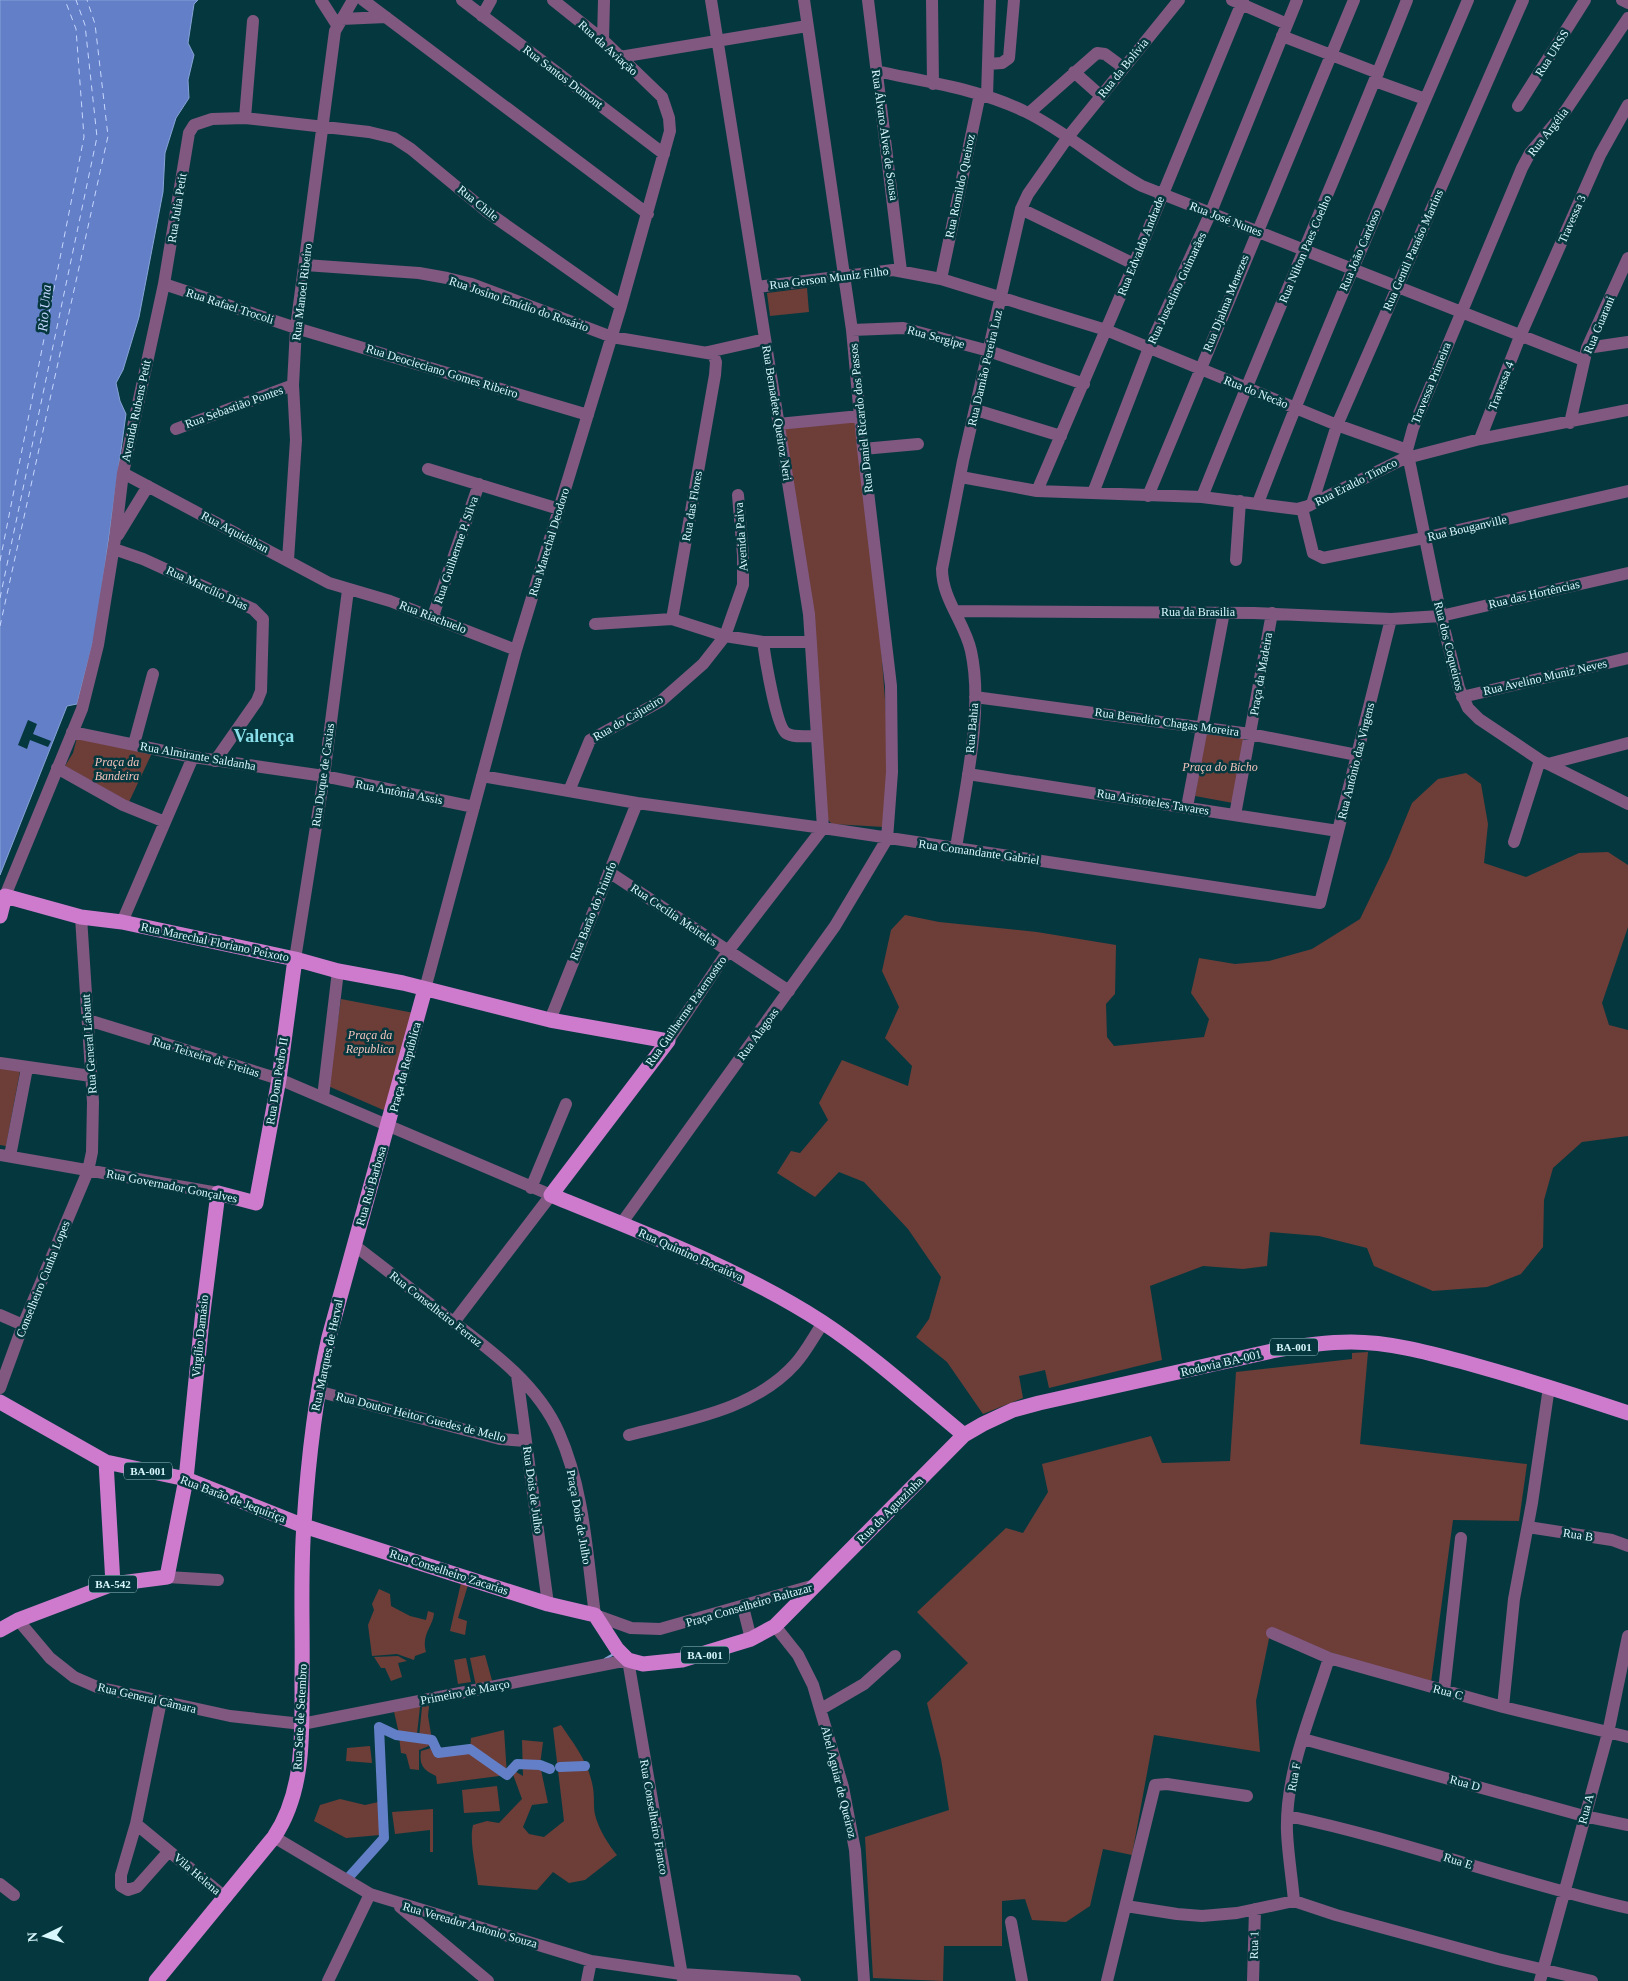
<svg xmlns="http://www.w3.org/2000/svg" width="1628" height="1981" viewBox="0 0 1628 1981" font-family="Georgia,serif">
<style>
.green{fill:#6d3d38}
.water{fill:#637fc7;stroke:#86a3d7}
.pier{fill:#05383e}
.lines{fill:none;stroke-linecap:round;stroke-linejoin:round}
.stream{stroke:#86a3d7;stroke-width:2.5}
.canal{stroke:#637fc7;stroke-width:10}
.ferry{stroke:#c5d6fe;stroke-width:1;stroke-dasharray:6 5;stroke-linecap:butt}
.minor{stroke:#805880;stroke-width:12}
.major{stroke:#ce7bce;stroke-width:15}
.labels{text-anchor:middle;stroke-width:5;stroke-linejoin:round;paint-order:stroke}
.shield{fill:#05383e;stroke:#99bec4;stroke-width:1}
.shield-label{font-size:11px;font-weight:bold;fill:#d8f8fd}
.street-label{font-size:12px;fill:#d8f8fd;stroke:#05383e}
.park-label{font-size:12px;font-style:italic;fill:#f5c3bd;stroke:#05383e}
.water-label{font-size:14px;font-style:italic;fill:#c5d6fe;stroke:#05383e}
.district-label{font-size:18px;font-weight:bold;fill:#88dee9;stroke:#05383e}
</style>
<rect width="100%" height="100%" fill="#05383e"/>
<path class="green" d="M807,288l2,24 -39,4 -3,-23z
M855,421l24,200 9,118 -4,88 -52,-3 -4,-4 -45,-391z
M1206,732l38,7 -11,64 -38,-7z
M77,738l75,15 -23,49 -64,-36 8,-13z
M1466,773l15,11 7,40 -4,39 42,14 53,-24 29,-1 20,13v62l-26,76 7,22 19,5v106l-46,6 -29,26 -9,32 -1,47 -22,27 -34,13 -54,4 -59,-25 -7,-18 -48,-12 -49,-4 -3,34 -24,3 -40,-3 -53,20 12,74 -113,28 -4,-18 -26,6 4,22 -40,16 -36,-52 -31,-25 13,-18 12,-42 -33,-48 -44,-47 -25,-10 -24,25 -38,-24 14,-22 9,2 28,-33 -9,-17 23,-43 66,26 4,-20 -27,-28 14,-31 -17,-36 9,-41 14,-15 34,7 98,10 79,13 -1,49 -9,10 1,33 7,9 90,-9 5,-18 -18,-26 8,-35 36,6 34,-3 43,-12 48,-30 29,-60 23,-56 26,-24z
M341,999l73,14 -26,99 -60,-26z
M0,1067l20,4 -14,75 -6,-1z
M1368,1352l-8,92 167,20 -8,57 -66,-1 -22,163 -161,-49 -14,67 4,51 -106,-17 -22,120 -29,-6 -13,57 -24,16 -34,-2 -7,-21 -23,2v45h-58l-1,35 -70,-3 -8,-141 84,-27 -8,-51 -14,-56 41,-40 -51,-51 89,-84 17,5 25,-41 -6,-28 109,-28 11,27 68,-2 6,-89 116,-13v-6z
M461,1583l7,2 -10,33 9,3 -2,14 -15,-4z
M379,1589l11,5 1,12 19,10 16,4 2,-9 6,2c-1,14 -13,21 -8,39l-11,4 -1,4 -17,-6 -25,2 -4,-31 6,-15 -2,-6z
M485,1655l8,29 -17,2 -6,-28z
M398,1656l9,5 -9,2 4,14 -11,4 -6,-13h-4l-7,-11z
M466,1658l5,24 -13,2 -4,-24z
M429,1706l-1,10 4,24 -8,1 -5,-4 3,-30z
M393,1707h27l-3,27h-18z
M561,1725c11,16 26,36 30,54 3,10 3,18 3,27 0,16 13,37 23,49l-32,25 -16,3 -16,-11 -16,18 -59,-5c-2,-18 -9,-44 -5,-60l14,-4 12,2 23,-24 -11,-30 12,7 -1,-36 21,2 -3,23 8,38 -16,2 -9,22 6,7 15,3 20,-16 -11,-93z
M504,1730l3,45 -70,9 -1,-8c-13,-6 -17,-11 -15,-25l17,-5v7l9,1 23,-5 1,-11z
M399,1736l37,7 -17,7v20l-9,-1 -4,-15 -5,-1z
M370,1746l2,17 -26,-2 1,-13z
M497,1786l3,25 -36,2 -2,-23z
M340,1799l25,6 18,-4 -4,22 1,12 -34,3 -32,-17 6,-16z
M433,1809v43h-3v-22l-35,4 -3,-22z"/>
<path class="water" d="M0,0h198l-4,4 -6,39 6,12 -6,25 1,18 -13,20 -11,35 -2,39 -24,125 -16,53 -7,13 4,18 6,13 -30,217 -19,73 -10,2 -67,169z"/>
<path class="pier" d="M28,720l9,4 -4,10 18,7 -3,6 -18,-7 -3,9 -9,-4z"/>
<g class="lines">
<path class="stream" d="M605,1659l7,-4"/>
<path class="canal" d="M379,1727l17,8 36,5 6,13 32,-4 37,26 10,-11 23,1 10,4
M560,1767l25,-1
M349,1877l35,-39 -5,-111"/>
<path class="ferry" d="M0,561l84,-424 -8,-108 -11,-29
M0,598l97,-461 -12,-112 -9,-25
M0,626l108,-490 -13,-112 -8,-24"/>
<path class="minor" d="M321,0l16,25
M363,0l285,214
M462,0l202,154
M868,0l33,271
M932,0l1,84
M1232,0l55,24
M1622,0l6,3
M482,16l9,-16
M1628,18l-62,92 -36,43 -8,15 -109,260 -6,22 34,166 18,72 9,20 11,11 61,41 88,44
M341,19l45,-2
M1282,36l96,37
M603,40l1,-40
M620,57l187,-31
M988,64l14,-1 7,-5 5,-58
M876,71c50,11 104,18 150,41 41,20 75,52 116,74l441,174
M1074,72l27,24
M1375,81l50,18
M987,96l3,-96
M1518,106l67,-106
M1029,113l68,-60 8,1 19,14
M245,118l8,-97
M1021,209l113,55
M305,265l114,8 28,5 25,6 140,53 101,17 3,8 -1,13 -43,244 53,17 38,6h48
M941,279l39,-185
M164,284l132,44 292,87
M757,287l136,-17 48,9 165,51 231,95 70,25
M852,330l51,-2 86,23 95,33
M1587,348l41,-6
M708,352l57,-13
M976,410l85,26
M1570,423l17,-75 41,-90
M778,424l82,-8
M176,429l117,-44
M1480,439l41,-105 79,-179 28,-50
M863,449l55,-5
M428,469l131,40
M123,473l206,110 61,18 126,49
M961,477l76,14 165,6 95,12 11,-3 95,-47 77,-20 148,-29
M1037,491l97,-227 109,-264
M1093,493l56,-145 62,-136 86,-212
M1148,496l206,-496
M1202,497c66,-166 139,-330 205,-497
M1258,503c65,-170 139,-336 210,-503
M1312,504l25,-79 186,-425
M1302,508l11,45 10,5 101,-20 204,-47
M118,535l30,-49
M114,549l29,10 110,50 10,10 -2,72 -4,10 -42,60
M288,560l8,-120 -3,-55 3,-57 39,-297 18,-31
M1236,560l4,-59
M955,611l299,2 137,6 50,-3 187,-43
M433,616l46,-132
M595,624l77,-5
M763,642c2,15 13,84 23,91 7,5 22,3 31,3
M975,697l275,37 107,21
M1462,697l166,-39
M72,732l121,25 131,19 150,31
M134,744l19,-70
M1548,764l80,-21
M57,768l66,37 42,17
M968,774l370,57
M482,776l155,27 186,25 497,75 71,-284
M569,791l21,-51 71,-39 42,-37 22,-28 18,-51v-30l-5,-60
M1187,807l37,-195
M1235,815l37,-202
M1514,842l26,-82
M956,848c9,-59 28,-138 15,-197 -6,-28 -29,-52 -29,-82l21,-108 58,-252 7,-15 40,-57 111,-137
M609,872l180,119
M5,896l77,-187 16,-64 17,-106 8,-66 41,-189 25,-151 5,-8 18,-6 33,-1 124,14 25,6 17,11 75,62 135,95
M122,922l71,-165
M295,959l29,-183 24,-186
M425,989l91,-339 105,-344 49,-175 -1,-13 -7,-21 -59,-57 -50,-40
M88,1020l191,59 272,116 -97,127
M550,1020l87,-217
M668,1041l60,-90 95,-123 -14,-214 -98,-614
M0,1063l91,13
M323,1097l15,-126
M0,1155l218,38
M10,1156l17,-88
M531,1188l35,-84
M621,1224l214,-298 52,-87 5,-67 -1,-86 -28,-237 -11,-119 -48,-330
M354,1245c30,23 60,46 90,70 42,32 93,67 115,118 25,56 28,122 36,182l36,13 29,1 155,-44
M0,1315l23,10
M517,1375l31,229
M0,1388l23,-63 65,-154 4,-19 1,-50 -12,-185
M317,1391l183,48 26,2
M629,1435c57,-15 125,-25 166,-71 11,-12 19,-28 28,-41
M1528,1527l84,13 16,6
M167,1577l51,3
M743,1607l8,32
M18,1620l32,38 24,19 23,10 133,29 72,8 326,-64 55,321
M775,1626l23,29 15,30 30,102 12,63 9,131
M1272,1633l57,25 174,49 125,30
M1444,1691l17,-153
M1503,1707l11,-108 18,-96 17,-116
M821,1709l43,-25 31,-28
M1303,1739l281,77 44,9
M1288,1816c115,24 226,66 340,92
M136,1824l25,-123
M274,1837l96,57 221,67 90,13 114,7
M169,1851l-32,36 -9,3 -7,-4v-11l15,-51 90,74
M0,1884l14,11
M1294,1901c-2,-23 -6,-46 -7,-69 -2,-60 25,-119 42,-174
M1126,1906l51,8 25,2 35,-3 57,-12 42,14 162,44 94,22
M400,1907l88,74
M1011,1922l11,59
M328,1981l42,-87
M587,1981l4,-20
M1107,1981l48,-196 12,-1 80,12
M1253,1981l2,-72
M1540,1981l68,-248 20,-97"/>
<path class="major" d="M0,916l5,-20 76,21 41,5 173,37 43,12 65,12 147,37 118,21 -117,154c92,38 187,73 271,127 50,33 96,75 142,113
M0,1402l106,60 80,17 118,47 244,78 47,11 22,34 11,11 15,4 39,-4 69,-21 24,-13 189,-191 19,-11 30,-14 26,-7 233,-52c26,-5 52,-9 79,-9 40,0 79,11 116,21 54,15 108,32 161,50
M113,1584l54,-7 19,-98 16,-159 16,-127 38,10 23,-124 16,-120
M0,1630l18,-10 95,-36 -7,-122
M156,1981l118,-144c31,-46 28,-105 28,-157 1,-52 -2,-104 2,-156 4,-63 11,-125 25,-187l96,-348"/>
</g>
<g class="labels">
<g class="shield">
<rect x="1270" y="1338.5" width="48" height="17" rx="4"/>
<rect x="124" y="1462.5" width="48" height="17" rx="4"/>
<rect x="89" y="1575.5" width="48" height="17" rx="4"/>
<rect x="681" y="1646.5" width="48" height="17" rx="4"/>
</g>
<g class="shield-label">
<text x="1294" y="1351">BA-001</text>
<text x="148" y="1475">BA-001</text>
<text x="113" y="1588">BA-542</text>
<text x="705" y="1659">BA-001</text>
</g>
<g class="street-label">
<text transform="translate(608 48) rotate(42)" y="4">Rua da Aviação</text>
<text transform="translate(1552 53) rotate(-58)" y="4">Rua URSS</text>
<text transform="translate(1123 68) rotate(-51)" y="4">Rua da Bolívia</text>
<text transform="translate(563 77) rotate(37)" y="4">Rua Santos Dumont</text>
<text transform="translate(1548 132) rotate(-52)" y="4">Rua Argélia</text>
<text transform="translate(885 135) rotate(82)" y="4">Rua Álvaro Alves de Sousa</text>
<text transform="translate(960 186) rotate(-78)" y="4">Rua Romildo Queiroz</text>
<text transform="translate(478 203) rotate(39)" y="4">Rua Chile</text>
<text transform="translate(177 208) rotate(-81)" y="4">Rua Julia Petit</text>
<text transform="translate(1226 219) rotate(21)" y="4">Rua José Nunes</text>
<text transform="translate(1572 219) rotate(-66)" y="4">Travessa 3</text>
<text transform="translate(1141 246) rotate(-68)" y="4">Rua Edvaldo Andrade</text>
<text transform="translate(1305 249) rotate(-67)" y="4">Rua Nilton Paes Coelho</text>
<text transform="translate(1360 250) rotate(-67)" y="4">Rua João Cardoso</text>
<text transform="translate(1413 250) rotate(-66)" y="4">Rua Gentil Paraíso Martins</text>
<text transform="translate(829 278) rotate(-7)" y="4">Rua Gerson Muniz Filho</text>
<text transform="translate(1177 288) rotate(-65)" y="4">Rua Juscelino Guimarães</text>
<text transform="translate(302 292) rotate(-83)" y="4">Rua Manoel Ribeiro</text>
<text transform="translate(1226 303) rotate(-68)" y="4">Rua Djalma Menezes</text>
<text transform="translate(519 304) rotate(19)" y="4">Rua Josino Emídio do Rosário</text>
<text transform="translate(230 306) rotate(18)" y="4">Rua Rafael Trocoli</text>
<text transform="translate(1599 325) rotate(-67)" y="4">Rua Guarani</text>
<text transform="translate(936 337) rotate(15)" y="4">Rua Sergipe</text>
<text transform="translate(985 368) rotate(-77)" y="4">Rua Damião Pereira Luz</text>
<text transform="translate(442 371) rotate(17)" y="4">Rua Deocieciano Gomes Ribeiro</text>
<text transform="translate(1431 383) rotate(-68)" y="4">Travessa Primeira</text>
<text transform="translate(1501 386) rotate(-69)" y="4">Travessa 4</text>
<text transform="translate(1256 392) rotate(22)" y="4">Rua do Necão</text>
<text transform="translate(234 407) rotate(-20)" y="4">Rua Sebastião Pontes</text>
<text transform="translate(136 411) rotate(-78)" y="4">Avenida Rubens Petit</text>
<text transform="translate(777 413) rotate(81)" y="4">Rua Bernadete Queiroz Neri</text>
<text transform="translate(861 418) rotate(-96)" y="4">Rua Daniel Ricardo dos Passos</text>
<text transform="translate(1356 482) rotate(-27)" y="4">Rua Eraldo Tinoco</text>
<text transform="translate(692 506) rotate(-80)" y="4">Rua das Flores</text>
<text transform="translate(1467 528) rotate(-13)" y="4">Rua Bouganville</text>
<text transform="translate(235 532) rotate(28)" y="4">Rua Aquidaban</text>
<text transform="translate(741 537) rotate(-94)" y="4">Avenida Paiva</text>
<text transform="translate(549 542) rotate(-73)" y="4">Rua Marechal Deodoro</text>
<text transform="translate(456 550) rotate(-71)" y="4">Rua Guilherme P. Silva</text>
<text transform="translate(207 588) rotate(25)" y="4">Rua Marcílio Dias</text>
<text transform="translate(1534 594) rotate(-13)" y="4">Rua das Hortências</text>
<text x="1198" y="616">Rua da Brasilia</text>
<text transform="translate(433 617) rotate(21)" y="4">Rua Riachuelo</text>
<text transform="translate(1449 646) rotate(76)" y="4">Rua dos Coqueiros</text>
<text transform="translate(1261 674) rotate(-80)" y="4">Praça da Madeira</text>
<text transform="translate(1545 677) rotate(-13)" y="4">Rua Avelino Muniz Neves</text>
<text transform="translate(628 718) rotate(-30)" y="4">Rua do Cajueiro</text>
<text transform="translate(1167 722) rotate(8)" y="4">Rua Benedito Chagas Moreira</text>
<text transform="translate(972 728) rotate(-85)" y="4">Rua Bahia</text>
<text transform="translate(198 756) rotate(10)" y="4">Rua Almirante Saldanha</text>
<text transform="translate(1356 761) rotate(-76)" y="4">Rua Antônio das Virgens</text>
<text transform="translate(323 775) rotate(-82)" y="4">Rua Duque de Caxias</text>
<text transform="translate(399 792) rotate(11)" y="4">Rua Antônia Assis</text>
<text transform="translate(1153 802) rotate(9)" y="4">Rua Aristoteles Tavares</text>
<text transform="translate(979 852) rotate(8)" y="4">Rua Comandante Gabriel</text>
<text transform="translate(593 911) rotate(-68)" y="4">Rua Barão do Triunfo</text>
<text transform="translate(674 915) rotate(34)" y="4">Rua Cecília Meireles</text>
<text transform="translate(215 942) rotate(12)" y="4">Rua Marechal Floriano Peixoto</text>
<text transform="translate(686 1011) rotate(-55)" y="4">Rua Guilherme Paternostro</text>
<text transform="translate(758 1034) rotate(-54)" y="4">Rua Alagoas</text>
<text transform="translate(89 1044) rotate(-94)" y="4">Rua General Labatut</text>
<text transform="translate(206 1057) rotate(17)" y="4">Rua Teixeira de Freitas</text>
<text transform="translate(405 1067) rotate(-75)" y="4">Praça da República</text>
<text transform="translate(277 1081) rotate(-81)" y="4">Rua Dom Pedro II</text>
<text transform="translate(172 1186) rotate(11)" y="4">Rua Governador Gonçalves</text>
<text transform="translate(371 1186) rotate(-74)" y="4">Rua Rui Barbosa</text>
<text transform="translate(691 1255) rotate(24)" y="4">Rua Quintino Bocaiúva</text>
<text transform="translate(43 1279) rotate(-68)" y="4">Conselheiro Cunha Lopes</text>
<text transform="translate(436 1309) rotate(38)" y="4">Rua Conselheiro Ferraz</text>
<text transform="translate(200 1336) rotate(-84)" y="4">Virgílio Damásio</text>
<text transform="translate(327 1355) rotate(-78)" y="4">Rua Marques de Herval</text>
<text transform="translate(1221 1363) rotate(-13)" y="4">Rodovia BA-001</text>
<text transform="translate(421 1417) rotate(14)" y="4">Rua Doutor Heitor Guedes de Mello</text>
<text transform="translate(533 1490) rotate(82)" y="4">Rua Dois de Julho</text>
<text transform="translate(233 1499) rotate(21)" y="4">Rua Barão de Jequiriça</text>
<text transform="translate(890 1510) rotate(-45)" y="4">Rua da Aguazinha</text>
<text transform="translate(579 1517) rotate(80)" y="4">Praça Dois de Julho</text>
<text transform="translate(1578 1535) rotate(9)" y="4">Rua B</text>
<text transform="translate(449 1572) rotate(18)" y="4">Rua Conselheiro Zacarias</text>
<text transform="translate(749 1605) rotate(-16)" y="4">Praça Conselheiro Baltazar</text>
<text transform="translate(465 1692) rotate(-11)" y="4">Primeiro de Março</text>
<text transform="translate(1448 1692) rotate(15)" y="4">Rua C</text>
<text transform="translate(147 1698) rotate(13)" y="4">Rua General Câmara</text>
<text transform="translate(300 1717) rotate(-87)" y="4">Rua Sete de Setembro</text>
<text transform="translate(1294 1777) rotate(-79)" y="4">Rua F</text>
<text transform="translate(839 1782) rotate(76)" y="4">Abel Aguiar de Queiroz</text>
<text transform="translate(1465 1783) rotate(15)" y="4">Rua D</text>
<text transform="translate(1586 1809) rotate(-75)" y="4">Rua A</text>
<text transform="translate(654 1817) rotate(80)" y="4">Rua Conselheiro Franco</text>
<text transform="translate(1458 1861) rotate(17)" y="4">Rua E</text>
<text transform="translate(197 1874) rotate(40)" y="4">Vila Helena</text>
<text transform="translate(470 1925) rotate(16)" y="4">Rua Vereador Antonio Souza</text>
<text transform="translate(1254 1945) rotate(-89)" y="4">Rua 1</text>
</g>
<g class="park-label">
<text x="117" y="766">Praça da<tspan x="117" dy="14">Bandeira</tspan></text>
<text x="1220" y="771">Praça do Bicho</text>
<text x="370" y="1039">Praça da<tspan x="370" dy="14">Republica</tspan></text>
</g>
<g class="water-label">
<text transform="translate(44 308) rotate(-85)" y="5">Rio Una</text>
</g>
<g class="district-label">
<text x="264" y="742">Valença</text>
</g>
</g>
<g transform="translate(45 1936) rotate(265)" stroke="#05383e" stroke-width="4" paint-order="stroke">
<path d="M0-4L9 19L0 12L-9 19Z" fill="#d8f8fd"/>
<text y="-8" font-size="14" font-weight="bold" text-anchor="middle" fill="#d8f8fd">N</text>
</g>
</svg>
